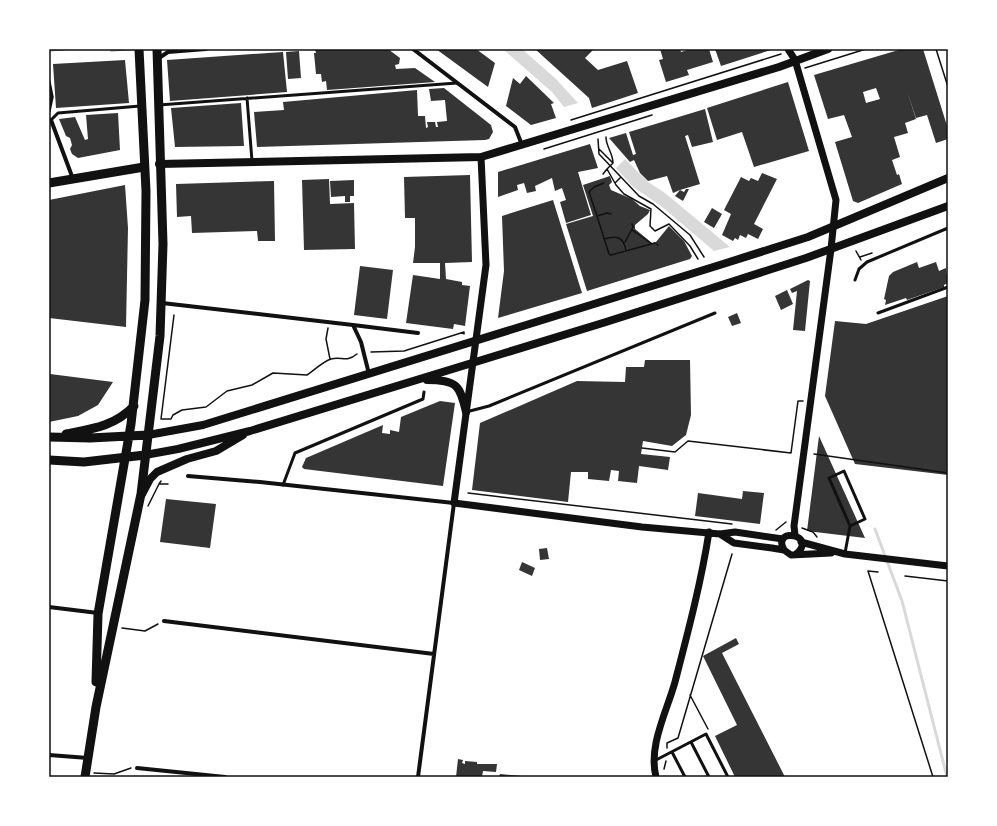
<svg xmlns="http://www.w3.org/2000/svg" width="997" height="826" viewBox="0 0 997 826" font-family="Ubuntu,sans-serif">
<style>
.water{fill:#d9d9d9}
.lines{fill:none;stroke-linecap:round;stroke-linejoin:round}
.stream{stroke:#d9d9d9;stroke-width:3}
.building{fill:#353535;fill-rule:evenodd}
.path{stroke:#111;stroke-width:1.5}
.service{stroke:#111;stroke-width:3}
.pedestrian{stroke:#111;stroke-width:3.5}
.minor{stroke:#111;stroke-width:4}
.tertiary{stroke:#111;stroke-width:7}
.secondary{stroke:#111;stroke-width:8}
.primary{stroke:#111;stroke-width:9}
.trunk{stroke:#111;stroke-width:9}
.tram{stroke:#707070;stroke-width:1}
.neatline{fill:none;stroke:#111;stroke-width:1.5}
</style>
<rect width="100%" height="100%" fill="#fff"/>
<path class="water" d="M503,49h19l34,30 22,24 -14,4 -12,-15z
M625,159l23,23 17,11 65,54 -16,4 -53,-45 -28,-19 -17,-19z"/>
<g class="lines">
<path class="stream" d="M875,529l27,72 45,176"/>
</g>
<path class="building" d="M315,49h73l12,9 -1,6 -4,1 1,4 19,-1 20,14 -108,8 -1,-9 -4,1 -1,-8h-5l-2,-21h2z
M436,49h40l19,14 -7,24z
M535,49h59l-9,9 13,12 29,-9 11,32 -46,15 -3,-10z
M660,49h20l1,3 10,-3h18l4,13 -26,8 2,5 -23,7 -7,-22 4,-1z
M715,49h59l-53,17z
M902,49h21l25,80v10l-12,4 -9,-28 -11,3 -9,-27 9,28 -11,4 3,10 -14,4 6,20 -8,3 5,15 2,-1 3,10 -44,19 -5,-2 -18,-59 17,-5 -8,-22 -16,4 -14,-44zM876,88l4,11 -14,4 -3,-11z
M299,51l2,27 -13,1 -2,-27z
M283,52l4,40 -117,9 -3,-41z
M125,60l4,43 -73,5 -3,-44z
M526,76l28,27 -3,1 5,14 -25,7 -25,-19 7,-28 7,6z
M788,82l21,69 -55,16 -12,-35 -25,8 -10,-32z
M444,88l47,37 2,7 -4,7 -4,1 -228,7 -3,-35 30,-2 -1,-8 134,-12 1,26h7l1,12 2,-1 -1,-5h8l1,5h2l-1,-5 10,-1 -2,-21 -14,1 -2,-12z
M241,103l3,43 -69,1 -4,-39z
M705,109l8,33 -21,5 -4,-12 -3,1 15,48 -20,6 4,2 2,-3h3l-6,12 -8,-5 5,-6 -7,3 -6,-17 -19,5 -8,-8 -6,-13 -4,2 -21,-24 17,-5 7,22 3,-1 -7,-22z
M118,113l2,37 -42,8 -6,-4 -2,-5 2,-4 -2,-7 -4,-2 -7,-17 16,-2 10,23 3,-1 -2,-24z
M590,144l8,24 -20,4 13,43 -25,8 -6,-21 6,-2 -4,-12 -7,3 -3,-13 -17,8 1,5 -9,2 -3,-10 -7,2 1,5 -20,7v-25z
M762,173l15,6 -23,45 9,5 -5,10 -10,-5 -2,4 -6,-3 -2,5 -3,-2 -2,3 -11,-6 9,-21 -7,-4 17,-33 8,4 2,-3 7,3z
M470,175l2,87 -27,1 1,16 16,3v3l8,1 -5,40 -11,-2 -1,5 -47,-6 7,-48 27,4v-16h-27l2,-16v-29h-10l-1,-41z
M610,176l2,6 -3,3 2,5 21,9 8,7 10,4 -2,4 -13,11v4l17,14 4,-1 13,-16 15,15 8,15 -2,3 -103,32 -21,-67 27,-8 -10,-31z
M329,179l1,25 24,-1 1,46 -51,1 -2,-70z
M354,180v16h-4v6h-5v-6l-14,1 -1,-16z
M274,181l1,60h-17l-1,-10 -65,2 -1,-17 -14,1 -1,-33z
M125,185l3,43 -2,99 -77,-9v-118z
M553,200l29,93 -84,25 6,-47 -2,-55z
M712,208l10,6 -8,14 -10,-6z
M917,262l2,6 17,-6 3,9 7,-3 2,15 -4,2v2l-37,13 -1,-2 -21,7 1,-5 -2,-1 5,-23 4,-4z
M360,266l33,4 -6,49 -33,-4z
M808,280l2,1 -5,50 -12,-1 4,-39 -5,2 -2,-4z
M787,290l6,14 -12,6 -6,-14z
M948,296v179l-93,-11 -30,-68 10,-75 31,3z
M737,313l4,10 -9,3 -4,-9z
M645,360h45l1,55 -5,20 -14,11 -29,-5 -2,13 29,3 -2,13 -29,-4 -2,17 -19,-2 1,-10 -8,-1 -2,11 -21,-2v-7h-17l-3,30 -96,-12 8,-67 97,-42 48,1 1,-15h18z
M50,374l63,8 -15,23 -20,11 -29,6z
M440,401l15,2 -12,83 -139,-17 -2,-2 4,-9 77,-33 -1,8 8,1v-4l9,2 2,-15z
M819,436l46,102 -58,-7z
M743,491l21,2 -4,31 -65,-8 3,-23 44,6z
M166,499l50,5 -6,44 -50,-6z
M547,548l2,11 -9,1 -1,-11z
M522,562l13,6 -3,8 -13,-6z
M736,638l3,6 -17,9 63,124h-50l-20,-41 22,-11 -34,-69z
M458,759l5,1 -1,3 3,1v-3l12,1v2h20l-1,8 -13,-1 -1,6h-26z
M500,774l22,2v1h-23z"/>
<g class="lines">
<path class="path" d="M936,49l12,38
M805,68l61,-19
M571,120l210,-66
M606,137c0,10 7,16 7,26l-6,6 9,16 8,9 27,15 -1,17 5,5 14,-7 21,22 8,13
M598,139l1,15 40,42 14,8 37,31 14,22
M544,149l108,-34
M599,149l14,14
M603,174l4,-5
M604,183l-10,4 -5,5 8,24 10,-3 4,1
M615,183l5,-5
M597,216l12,38 2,1 44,-12 3,2
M632,230l20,14
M604,239c13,-4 20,-2 22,12
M625,242l8,-15 -1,-3
M856,251l5,9
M860,257l12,-4
M174,315l-13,104h10l2,-4 9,-5 24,-3 21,-16 25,-6 21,-12 34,2c8,-5 15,-13 24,-16 11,-3 15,4 26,-5
M328,328l-2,11 4,20
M371,352l33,-1 60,-19v2
M642,448l33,4 13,-11 103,12 7,-52h5
M814,454l134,19
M161,481l-2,3h9
M468,493l264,31
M148,506l11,-22
M802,528l11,4 4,5
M776,530l10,-8
M878,572l-10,-1 65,206
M905,576l43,5
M122,628l23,3 13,-7
M690,695l18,34
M667,748v-5l11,-5 54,-184
M664,769l2,-8
M94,773l20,1 17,-6"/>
<path class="service" d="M247,98l5,63
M159,105l298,-22
M51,120l7,-7 82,-7
M855,280l4,-11 8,-7 81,-34
M878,313l70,-26
M466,412l23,-6 226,-93
M283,485l12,-32 128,-54 1,-7
M845,553l5,-27 -21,-48 15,-7 21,48 -15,7
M691,742l18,35
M672,752l13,25
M656,760l50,-26 22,43"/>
<path class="pedestrian" d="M49,82l3,15 -3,14"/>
<path class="minor" d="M413,49l102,78 7,18
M159,58l9,-6 38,-3
M49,121l2,-1 22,59
M162,303l191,22 8,17 8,32
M353,325l65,8
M188,476l72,6 194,21 -36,274
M49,607l49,6
M164,621l270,33
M49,755l39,3
M137,768l88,9"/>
<path class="tertiary" d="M788,49l7,11 41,140 -5,49 -37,277 1,9
M481,157l5,108 -32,238 188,24 78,7 15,-2 48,7
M720,534l14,9 38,5 12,2 7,5 40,-2
M801,542l44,12 103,12
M784,550c-13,-24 35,-15 12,4
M656,777c-8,-31 11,-66 19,-95 13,-50 26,-99 34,-150"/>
<path class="secondary" d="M159,164l322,-7 298,-90 49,-18
M427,380c30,0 33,5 39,32
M148,435l55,-10 520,-161 85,-27 140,-59
M145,455l33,-6 72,-18 356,-109 200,-64 142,-52
M142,494l8,-15 7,-7 30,-13 29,-8 27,-16"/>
<path class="primary" d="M49,183l95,-16"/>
<path class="trunk" d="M66,434c26,-5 49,-8 68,-28
M49,437l41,1 58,-3
M49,460l35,2 61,-7
M96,682l2,-68 33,-190 14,-124 1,-109 -7,-142
M85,777l11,-70 45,-213 19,-158 3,-92 -6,-195"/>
<path class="tram" d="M49,51l25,-2
M111,51l31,-2"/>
</g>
<rect width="997" height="826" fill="none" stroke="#ffffff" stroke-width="100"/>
<rect x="50" y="50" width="897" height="726" class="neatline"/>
</svg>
